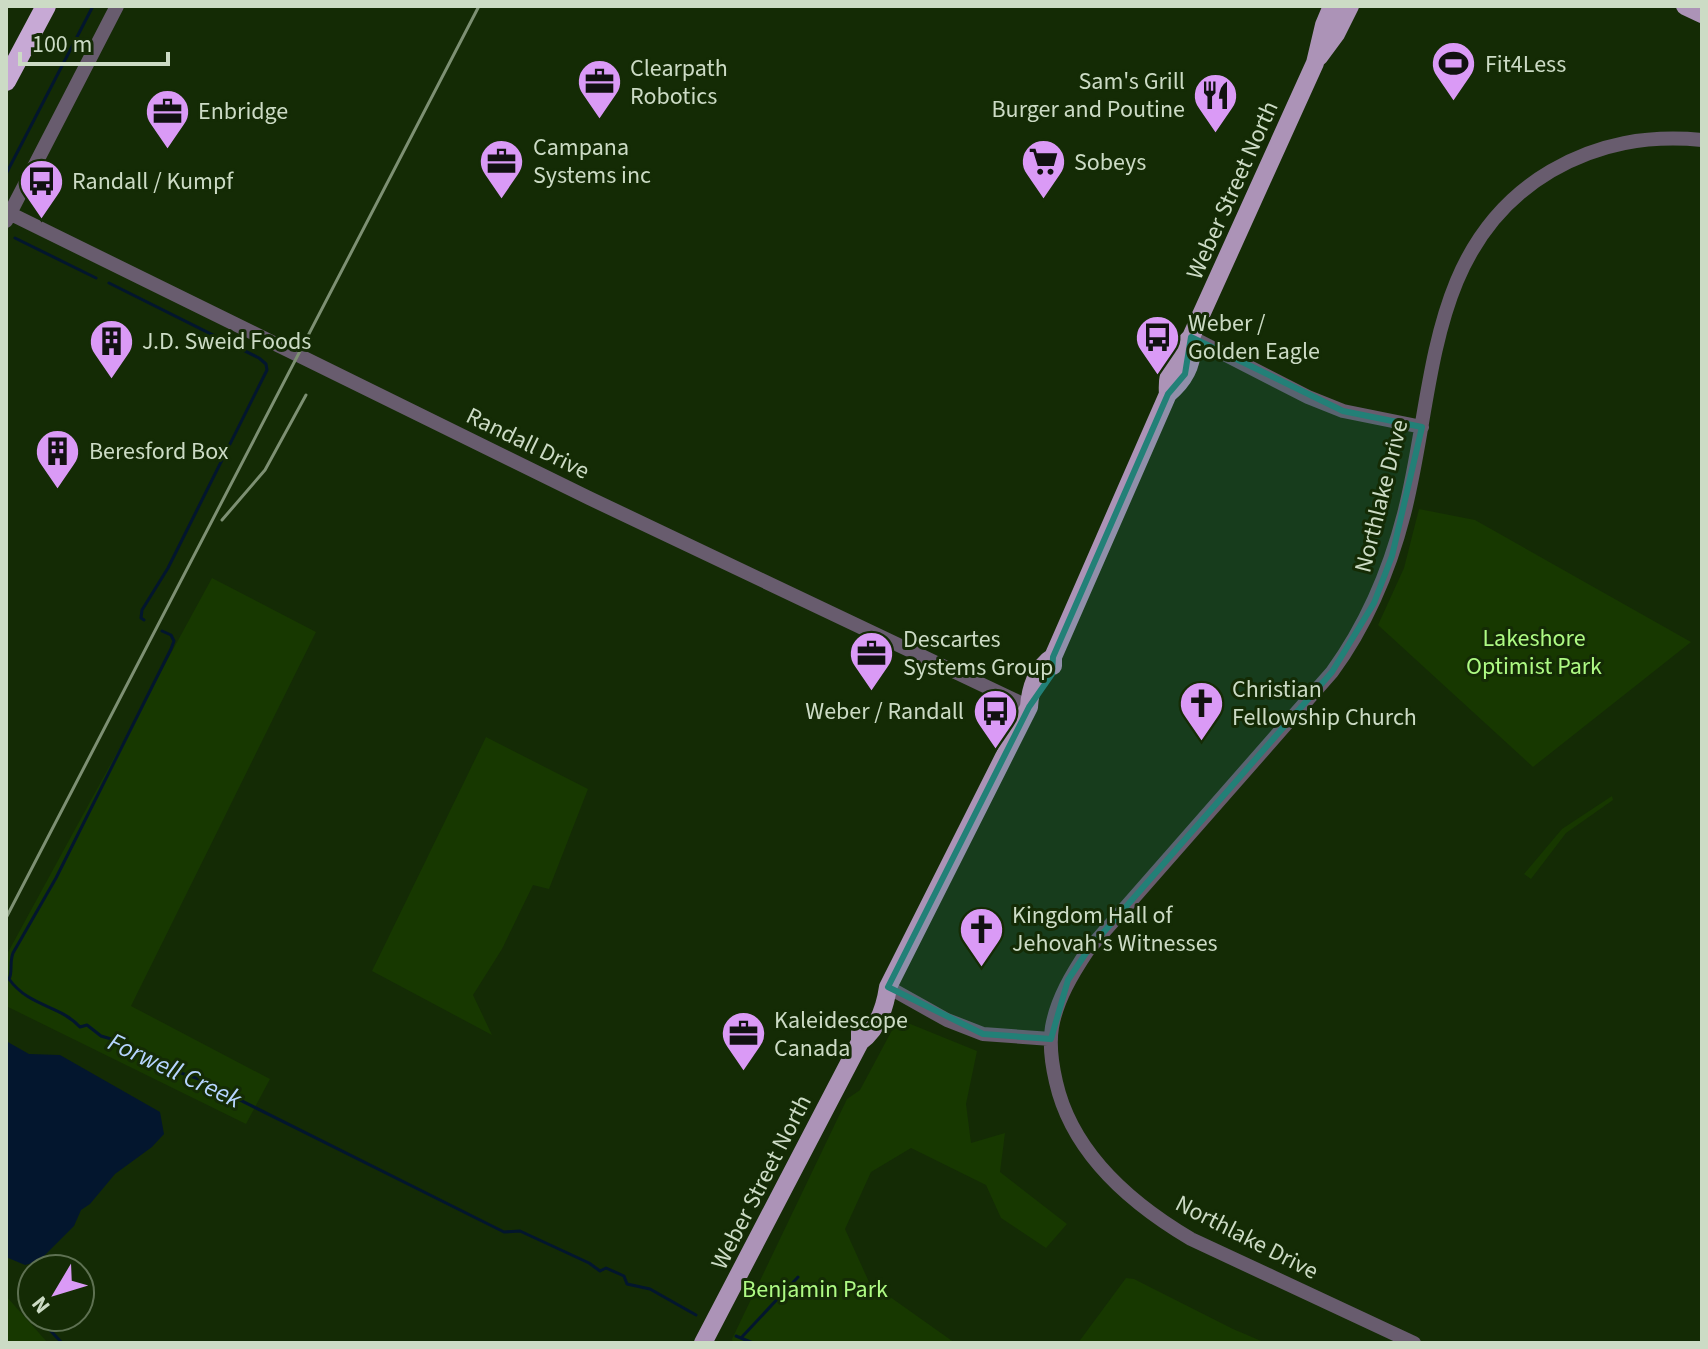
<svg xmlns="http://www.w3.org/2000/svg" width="1708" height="1349" viewBox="0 0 1708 1349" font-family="'Source Sans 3',sans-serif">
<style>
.green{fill:#173800}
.water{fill:#03162e}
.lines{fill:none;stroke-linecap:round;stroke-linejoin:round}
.stream{stroke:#03162e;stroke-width:3}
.minor{stroke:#685c6e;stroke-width:14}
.major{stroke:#ac93b7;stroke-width:18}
.highway{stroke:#c7a9d5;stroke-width:20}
.rail{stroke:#7d9073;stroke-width:3}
.marked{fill:#228077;fill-opacity:0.2;stroke:#228077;stroke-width:6;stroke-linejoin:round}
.labels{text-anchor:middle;stroke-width:6;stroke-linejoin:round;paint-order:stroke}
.poi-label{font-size:24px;fill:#ccdbc5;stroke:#142b05;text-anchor:start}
.street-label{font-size:24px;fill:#ccdbc5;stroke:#142b05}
.park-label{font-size:24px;fill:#aefa84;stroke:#142b05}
.water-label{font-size:26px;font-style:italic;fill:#b6d5ff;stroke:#142b05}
</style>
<rect width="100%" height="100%" fill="#142b05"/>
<path class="green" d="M1419,509l56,11 216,122 -158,125 -155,-142 26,-57z
M212,578l104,54 -185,374 139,73 -24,45 -240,-118v-50z
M486,737l102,52 -39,100 -16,-4 -31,64 -29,46 19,40 -120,-64z
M1612,796l1,4 -47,33 -35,46 -7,-5 38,-45z
M898,1019l79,32 -11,53 5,39 34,-10 -5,39 67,52 -21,24 -45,-30 -15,-33 -75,-37 -40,24 -26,57 24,53 86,61h-222l-1,-4 115,-240 13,-9z
M1126,1278l8,1 99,50 33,14h-188z
M6,1296l42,47h-42z"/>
<path class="water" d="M6,1041l23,13 31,1 100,57 4,22 -12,13 -37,27 -25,30 -9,6 -7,16 -35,35 -14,4 -19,-8z"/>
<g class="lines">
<path class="stream" d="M6,174l87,-168
M15,238l81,40
M109,283l150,75 7,6 1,6 -99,198 -26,42 -1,8 3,2
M162,631l9,4 3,6 -3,8 -115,229 -43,75c-4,11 0,19 -4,26 20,28 51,26 71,48l7,-2 14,11 17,5 6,7c14,0 24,12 39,15l3,5 30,10 308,154 16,-1 69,32 11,8 6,-3 18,8 3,8 23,5 46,26
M26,1289l6,17
M38,1317l24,26
M736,1336l17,7
M741,1338l57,-61"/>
<path class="minor" d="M11,214l578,284 440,209
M6,221l111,-215
M1191,337l117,60 35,14 79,16
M888,987l59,33 36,14 68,5
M1414,1343l-223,-104c-61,-36 -119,-86 -135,-157 -4,-17 -7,-37 -4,-55 5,-28 20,-53 36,-77l244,-278c35,-48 57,-100 72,-158 32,-124 21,-269 147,-343 48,-28 97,-36 151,-31"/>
<path class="major" d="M1685,6l17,8
M1319,57l17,-23 14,-28
M1168,394c-2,-24 7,-42 23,-57l124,-274 9,-38 8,-19
M1053,666v-9l115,-263c18,-15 27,-34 23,-57
M860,1042c18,-13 25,-34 28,-55l141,-280c1,-18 8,-40 24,-50
M703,1343l157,-301v-10"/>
<path class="highway" d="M6,81l40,-75"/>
<path class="rail" d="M222,520l43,-50 41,-75
M6,918l473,-912"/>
</g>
<path class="marked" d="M1191,337l152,74 79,16 -30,129 -18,47 -42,69 -244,278 -20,30 -17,59 -68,-5 -95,-47 141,-280 23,-33 1,-17 115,-263 17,-20z"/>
<defs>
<symbol id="stadium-pin" viewBox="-11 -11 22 30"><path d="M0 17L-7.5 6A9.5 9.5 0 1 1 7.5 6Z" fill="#da9af6" stroke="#142b05"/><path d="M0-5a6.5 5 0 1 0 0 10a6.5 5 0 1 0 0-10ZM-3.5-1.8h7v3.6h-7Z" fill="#111"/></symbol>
<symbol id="office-pin" viewBox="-11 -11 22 30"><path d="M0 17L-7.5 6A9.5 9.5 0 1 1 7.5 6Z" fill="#da9af6" stroke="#142b05"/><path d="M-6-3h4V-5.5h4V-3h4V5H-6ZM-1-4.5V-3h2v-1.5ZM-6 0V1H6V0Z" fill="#111"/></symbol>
<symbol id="restaurant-pin" viewBox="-11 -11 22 30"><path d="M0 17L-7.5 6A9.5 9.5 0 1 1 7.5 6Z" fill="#da9af6" stroke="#142b05"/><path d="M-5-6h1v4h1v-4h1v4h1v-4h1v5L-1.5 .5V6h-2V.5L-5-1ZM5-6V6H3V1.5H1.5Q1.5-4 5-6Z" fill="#111"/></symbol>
<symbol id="supermarket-pin" viewBox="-11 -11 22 30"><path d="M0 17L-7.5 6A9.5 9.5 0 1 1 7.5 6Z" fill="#da9af6" stroke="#142b05"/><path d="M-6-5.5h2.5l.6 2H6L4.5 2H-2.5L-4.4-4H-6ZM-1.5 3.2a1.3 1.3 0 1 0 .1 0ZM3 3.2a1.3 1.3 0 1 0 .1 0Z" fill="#111"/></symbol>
<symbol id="bus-pin" viewBox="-11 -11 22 30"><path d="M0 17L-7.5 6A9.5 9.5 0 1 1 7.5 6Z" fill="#da9af6" stroke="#142b05"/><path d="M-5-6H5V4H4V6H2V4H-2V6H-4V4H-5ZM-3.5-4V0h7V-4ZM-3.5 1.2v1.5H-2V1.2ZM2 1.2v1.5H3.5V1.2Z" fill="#111"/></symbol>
<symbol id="building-pin" viewBox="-11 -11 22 30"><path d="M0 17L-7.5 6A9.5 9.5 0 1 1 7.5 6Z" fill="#da9af6" stroke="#142b05"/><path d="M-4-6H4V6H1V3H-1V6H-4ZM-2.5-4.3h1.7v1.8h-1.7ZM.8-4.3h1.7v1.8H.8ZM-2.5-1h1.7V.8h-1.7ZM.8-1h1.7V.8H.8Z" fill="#111"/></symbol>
<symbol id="church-pin" viewBox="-11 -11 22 30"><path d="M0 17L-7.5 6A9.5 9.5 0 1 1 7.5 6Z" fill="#da9af6" stroke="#142b05"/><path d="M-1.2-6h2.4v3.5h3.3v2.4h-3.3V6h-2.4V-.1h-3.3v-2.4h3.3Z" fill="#111"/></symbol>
</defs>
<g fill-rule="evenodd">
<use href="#stadium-pin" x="1428" y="38" width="51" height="69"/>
<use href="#office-pin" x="574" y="56" width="51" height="69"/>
<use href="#restaurant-pin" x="1190" y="70" width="51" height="69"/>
<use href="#office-pin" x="142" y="86" width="51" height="69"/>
<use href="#office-pin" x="476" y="136" width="51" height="69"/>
<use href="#supermarket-pin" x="1018" y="136" width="51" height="69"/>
<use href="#bus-pin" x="16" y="156" width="51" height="69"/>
<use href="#bus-pin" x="1132" y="312" width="51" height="69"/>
<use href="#building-pin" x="86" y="316" width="51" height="69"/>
<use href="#building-pin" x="32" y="426" width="51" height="69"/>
<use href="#office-pin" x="846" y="628" width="51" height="69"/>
<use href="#church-pin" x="1176" y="678" width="51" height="69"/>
<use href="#bus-pin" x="970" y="686" width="51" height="69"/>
<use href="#church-pin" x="956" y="904" width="51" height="69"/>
<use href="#office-pin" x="718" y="1008" width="51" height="69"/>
</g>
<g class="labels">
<g class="poi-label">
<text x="1485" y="72">Fit4Less</text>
<text x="630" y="76">Clearpath<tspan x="630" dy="28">Robotics</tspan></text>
<text x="1185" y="89" text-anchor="end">Sam's Grill<tspan x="1185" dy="28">Burger and Poutine</tspan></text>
<text x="198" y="119">Enbridge</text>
<text x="533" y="155">Campana<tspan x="533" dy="28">Systems inc</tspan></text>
<text x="1074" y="170">Sobeys</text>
<text x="72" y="189">Randall / Kumpf</text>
<text x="1188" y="331">Weber /<tspan x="1188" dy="28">Golden Eagle</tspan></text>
<text x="142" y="349">J.D. Sweid Foods</text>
<text x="89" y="459">Beresford Box</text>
<text x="903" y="647">Descartes<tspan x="903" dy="28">Systems Group</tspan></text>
<text x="1232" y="697">Christian<tspan x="1232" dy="28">Fellowship Church</tspan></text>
<text x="964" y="719" text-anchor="end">Weber / Randall</text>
<text x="1012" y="923">Kingdom Hall of<tspan x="1012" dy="28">Jehovah's Witnesses</tspan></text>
<text x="774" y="1028">Kaleidescope<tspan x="774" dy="28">Canada</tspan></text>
</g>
<g class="street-label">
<text transform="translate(1232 190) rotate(-66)" y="8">Weber Street North</text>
<text transform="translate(528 443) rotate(26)" y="8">Randall Drive</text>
<text transform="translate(1381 496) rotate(-76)" y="8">Northlake Drive</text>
<text transform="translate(761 1182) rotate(-63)" y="8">Weber Street North</text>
<text transform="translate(1247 1237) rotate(27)" y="8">Northlake Drive</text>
</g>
<g class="park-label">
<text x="1534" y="646">Lakeshore<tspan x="1534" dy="28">Optimist Park</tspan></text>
<text x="815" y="1297">Benjamin Park</text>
</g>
<g class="water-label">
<text transform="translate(175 1070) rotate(25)" y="9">Forwell Creek</text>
</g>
</g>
<rect width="1708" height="1349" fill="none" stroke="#ccdbc5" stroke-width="16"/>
<g transform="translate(56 1293) rotate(232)"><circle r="38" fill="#142b05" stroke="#5e7152" stroke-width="2"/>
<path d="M0-6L14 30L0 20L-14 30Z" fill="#da9af6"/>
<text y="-12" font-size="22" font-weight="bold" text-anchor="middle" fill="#ccdbc5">N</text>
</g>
<path d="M20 52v12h148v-12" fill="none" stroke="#ccdbc5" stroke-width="4"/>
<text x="32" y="52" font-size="24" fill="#ccdbc5" stroke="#142b05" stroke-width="6" paint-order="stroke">100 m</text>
</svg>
